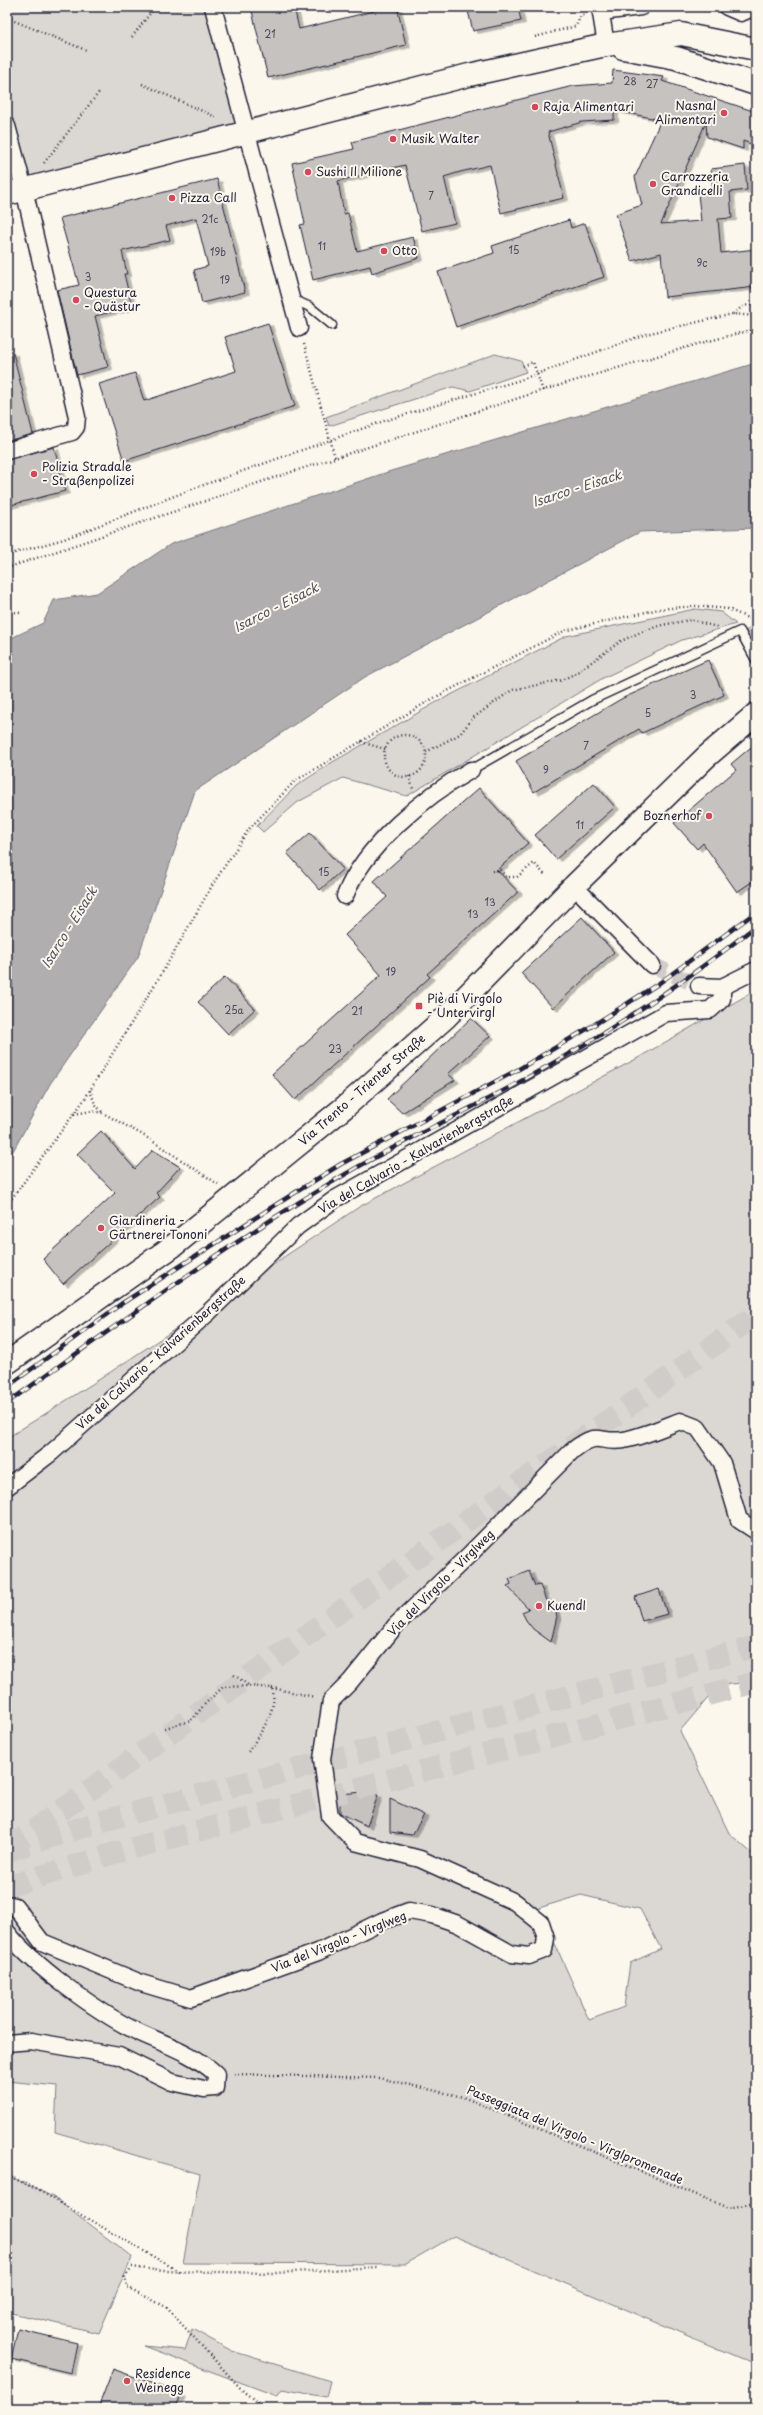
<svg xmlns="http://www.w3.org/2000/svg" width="763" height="2415" viewBox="0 0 763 2415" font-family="'Playpen Sans',sans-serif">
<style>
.green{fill:#dbd8d3;stroke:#7e7d87;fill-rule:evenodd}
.water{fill:#b1aeb0;stroke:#787681}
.building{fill:#c6c2c0;stroke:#22223b;filter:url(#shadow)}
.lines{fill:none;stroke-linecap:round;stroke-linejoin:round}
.street-tunnel{stroke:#d0ccc9;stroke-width:16;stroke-dasharray:16 8;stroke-linecap:butt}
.primary-tunnel{stroke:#d0ccc9;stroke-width:22;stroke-dasharray:22 11;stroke-linecap:butt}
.highway-tunnel{stroke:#d0ccc9;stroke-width:22;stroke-dasharray:22 11;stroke-linecap:butt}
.lane-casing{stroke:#22223b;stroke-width:11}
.street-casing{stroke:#22223b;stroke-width:19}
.secondary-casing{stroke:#22223b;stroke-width:25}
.path{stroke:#22223b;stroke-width:2.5;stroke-dasharray:1 3;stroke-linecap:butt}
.lane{stroke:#fbf7ec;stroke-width:8}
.street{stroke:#fbf7ec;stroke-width:16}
.secondary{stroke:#fbf7ec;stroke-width:22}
.rail-casing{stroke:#22223b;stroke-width:4.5}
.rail{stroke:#fbf7ec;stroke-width:3;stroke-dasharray:9;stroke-linecap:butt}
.poi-dot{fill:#d1495b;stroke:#fbf7ec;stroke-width:1.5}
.labels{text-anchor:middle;stroke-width:4;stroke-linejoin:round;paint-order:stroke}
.number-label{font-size:10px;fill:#4b4a5c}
.poi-label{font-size:12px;fill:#22223b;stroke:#fbf7ec;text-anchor:start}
.street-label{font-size:12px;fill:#22223b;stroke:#fbf7ec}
.water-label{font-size:13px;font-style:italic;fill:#545364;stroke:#fbf7ec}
</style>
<defs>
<filter id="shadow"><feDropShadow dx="4.5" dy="2.5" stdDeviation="0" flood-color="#0004"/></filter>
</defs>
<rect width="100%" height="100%" fill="#fbf7ec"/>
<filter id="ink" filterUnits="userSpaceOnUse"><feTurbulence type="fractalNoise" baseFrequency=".025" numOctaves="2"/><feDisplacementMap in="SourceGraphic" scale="8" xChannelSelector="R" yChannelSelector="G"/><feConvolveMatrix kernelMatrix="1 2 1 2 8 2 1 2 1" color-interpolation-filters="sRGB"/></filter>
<g filter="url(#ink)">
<path class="green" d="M7,7h206l33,124 -222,58 -17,-63z
M495,354l26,7 5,11 -56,19 -17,-4 -124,39 -3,-9z
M695,609l26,3 15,12 -54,16 -79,38 -196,118 -64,-18 -45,24 -35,30 -6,-6 39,-40 35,-23 104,-60 131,-67z
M756,623v29l-10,-21z
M756,990v692l-37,3 -39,46 49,102 27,24v508l-302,-129 -49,28 -222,-1 17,-89 -145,-42 2,-46 -50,-5v-643l93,-59 259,-172 277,-148zM581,1895l59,14 21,40 -31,14 -6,44 -35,13 -50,-112z
M7,2175l46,22 79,60 -33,76 -92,-21z
M192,2329l40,22 98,30 -4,16 -44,-8 -5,7 -134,-50 42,4z"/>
<path class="water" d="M756,363v165l-116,4 -275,145 -170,114 -57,166 -88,127 -43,78v-522l36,-17 11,-23 43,-7 74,-49 220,-73z"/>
<path class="building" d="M251,7h43l5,22 75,-18 -1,-4h24l9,38 -138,33z
M467,7h51l3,14 -48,10z
M613,70l51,7 -2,4 94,31v34l-13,-5v8l-36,-12 -1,-15 -45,102 40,-3 -3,-27 15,-2 -2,-23 34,-4 2,25 -17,2 2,26 -14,1 3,34 35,-4v38l-91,10 -4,-44 -29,8 -16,-47 26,-9 -7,-28 26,-57 -47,-10v10l-32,2 -34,10 16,66 -63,15 -11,-48 -30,7 -16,5 11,46 -33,8 -17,-66 -67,16 6,33 4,-1 9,38 56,-14 6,21 -47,15 -2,-7 -57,14 -13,-55 5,-1 -13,-61 62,-14 -2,-7 117,-30 104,-26 39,-3z
M217,179l28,113 -43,11 -8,-33 14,-4 -12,-48 -30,8 4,14 -48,11 5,23h-3l8,33 -37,9 13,51 -31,8 -20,-85 22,-5 -19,-67z
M569,220l2,8 14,-5 19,54 -148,50 -18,-55 56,-19 -2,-7z
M268,323l27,83 -171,55 -25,-77 36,-11 9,28 92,-30 -11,-34z
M7,353h6l20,81 -26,7z
M54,447l11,44 -58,15v-46z
M708,660l16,35 -82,38 -3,-4 -105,63 -18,-31 105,-62z
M756,743v136l-19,13 -34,-49 -6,6 -23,-26 62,-53 -5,-6z
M594,783l21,24 -59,52 -21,-24z
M479,788l49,55 -31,27 21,22 -91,82 3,3 -135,123 -23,-26 109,-99 -36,-40 42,-38 -13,-16z
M310,833l33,36 -23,21 -33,-37z
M582,917l32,35 -61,56 -32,-35z
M225,977l30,32 -27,25 -30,-32z
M471,1018l19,18 -42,38 7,6 -53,33 -15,-14z
M101,1131l34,38 18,-19 27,17 -24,26 4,4 -97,87 -20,-25 72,-66 -38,-39z
M529,1571l6,15 5,-1 7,18 4,-2 6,15 -6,26 -18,-13 -7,-9 -4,-8 7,-3 -22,-23 4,-2 -2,-5z
M659,1589l8,25 -25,7 -7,-24z
M362,1792l16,3 -11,31 -27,-13v-19z
M390,1799l34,16 -12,20 -22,-3z
M18,2329l59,14 -6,30 -60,-14z
M113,2369l68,25 -5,14h-78z"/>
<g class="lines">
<path class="street-tunnel" d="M652,965l47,21"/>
<path class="primary-tunnel" d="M7,1849l749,-534"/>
<path class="highway-tunnel" d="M7,1851l92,-29 657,-176
M7,1887l104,-33 645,-172"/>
<defs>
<path id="lane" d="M292,299l18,8 22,18
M471,770l121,-70 148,-69 16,29"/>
<path id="street" d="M213,7l86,321
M600,7l6,38
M727,7l14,6 14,-6
M601,12l40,-5
M7,126l17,63 53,228 -1,10 -4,5 -65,19
M574,886l78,79
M345,896c19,-50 80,-100 126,-126
M699,986l23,1 34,-17
M7,1487l44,-34 157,-140 90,-87 37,-27 331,-186 44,-3 12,-11v-12
M7,1904l8,2 27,36 99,41 50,15 127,-46 64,-31 27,-10 23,4 26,9 54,30 17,2 15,-6 2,-12 -5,-15 -26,-21 -95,-43 -65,-17 -25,-26 -8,-57 9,-58 19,-19 46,-57 75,-72 101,-102c28,-22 25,-7 52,-11 20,-4 38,-12 56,-19l18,7 24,35 17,57 17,11
M7,1932c24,32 91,80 127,98 27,13 60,23 82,44l-1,14 -11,1 -32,-7 -53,-26 -88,-15 -24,2"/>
<path id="secondary" d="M623,48l53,10 80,26
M7,194l462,-119 137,-30 75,-11 75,15
M7,1363l166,-117 173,-140 99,-88 129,-132 132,-129 50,-43"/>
</defs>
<use href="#lane" class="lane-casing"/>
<use href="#street" class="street-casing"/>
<use href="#secondary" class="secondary-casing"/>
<path class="path" d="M7,18l81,33
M132,37l23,-30
M535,37l41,-11 5,-11h4
M142,84l76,34
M44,163l56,-72
M733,314l10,-8 13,-2
M304,344l31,114
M523,366l10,-4 10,29
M7,555l57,-16 131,-51 189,-67 136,-41 126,-46 87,-20 23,2
M7,568l257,-87 273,-89 164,-49 55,-14
M7,611l13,2
M384 756a21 21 0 1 1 42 0a21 21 0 1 1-42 0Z
M361,742l24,7
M426,752l34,-18 13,-16 39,-28 50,-10 14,-7 45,-32 20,-9 21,-7 28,-5 27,7
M409,776l4,13
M492,871l8,-1 7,7h10l17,-14 11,12
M90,1090l5,14 8,9
M74,1114l18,-3 11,2 40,22 75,49
M7,1205l77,-105 78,-127 51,-89 36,-55 46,-48 137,-82 132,-68 95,-22 36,-3 33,3 22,10 6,-1
M234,1675l14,10
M272,1688l43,9
M165,1728l26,-7 13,-16 19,-18 26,-1 23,2c7,21 -13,47 -24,64
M234,2074l145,4 84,19 265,111 28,-5
M7,2175l31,15 142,82
M265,2408l-21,-16 -78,-85 -39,-20 -2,-11 7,-9 30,4 114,2 102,-6"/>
<use href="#lane" class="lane"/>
<use href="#street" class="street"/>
<use href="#secondary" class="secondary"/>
<defs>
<path id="rail" d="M7,1387l114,-83 156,-100 64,-40 178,-95 73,-43 66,-42 98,-72
M7,1403c110,-78 220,-159 337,-228 59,-35 122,-63 181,-96 81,-45 158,-95 231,-153"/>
</defs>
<use href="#rail" class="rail-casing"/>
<use href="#rail" class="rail"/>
</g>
</g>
<g class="poi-dot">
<circle cx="535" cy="107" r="4"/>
<circle cx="724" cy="113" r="4"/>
<circle cx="393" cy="139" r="4"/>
<circle cx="308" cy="172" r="4"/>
<circle cx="653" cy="184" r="4"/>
<circle cx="172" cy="198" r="4"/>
<circle cx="384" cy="251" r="4"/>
<circle cx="76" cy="300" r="4"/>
<circle cx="34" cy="474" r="4"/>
<circle cx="709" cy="816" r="4"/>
<rect x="415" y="1002" width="8" height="8" rx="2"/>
<circle cx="101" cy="1228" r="4"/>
<circle cx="539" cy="1606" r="4"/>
<circle cx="127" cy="2381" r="4"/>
</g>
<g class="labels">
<g class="number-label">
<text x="270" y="38">21</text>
<text x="630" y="85">28</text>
<text x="652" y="88">27</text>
<text x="431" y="200">7</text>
<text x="210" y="223">21c</text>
<text x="322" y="250">11</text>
<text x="514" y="254">15</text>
<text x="218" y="256">19b</text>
<text x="702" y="267">9c</text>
<text x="88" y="281">3</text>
<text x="225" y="284">19</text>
<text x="693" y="699">3</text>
<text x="648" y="717">5</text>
<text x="586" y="750">7</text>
<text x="546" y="774">9</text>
<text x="580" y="829">11</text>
<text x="324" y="876">15</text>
<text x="490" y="906">13</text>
<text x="473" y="918">13</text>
<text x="391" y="976">19</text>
<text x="234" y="1014">25a</text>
<text x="357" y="1015">21</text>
<text x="335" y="1053">23</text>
</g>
<g class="poi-label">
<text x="716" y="110" text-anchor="end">Nasnal<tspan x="716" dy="14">Alimentari</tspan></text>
<text x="543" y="111">Raja Alimentari</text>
<text x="401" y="143">Musik Walter</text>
<text x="316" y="176">Sushi Il Milione</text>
<text x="661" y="181">Carrozzeria<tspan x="661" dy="14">Grandicelli</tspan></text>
<text x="180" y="202">Pizza Call</text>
<text x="392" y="255">Otto</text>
<text x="84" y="297">Questura<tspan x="84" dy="14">- Quästur</tspan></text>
<text x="42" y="471">Polizia Stradale<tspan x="42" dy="14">- Straßenpolizei</tspan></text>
<text x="701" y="820" text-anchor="end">Boznerhof</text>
<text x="427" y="1003">Piè di Virgolo<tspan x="427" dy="14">- Untervirgl</tspan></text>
<text x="109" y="1225">Giardineria -<tspan x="109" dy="14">Gärtnerei Tononi</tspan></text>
<text x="547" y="1610">Kuendl</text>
<text x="135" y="2378">Residence<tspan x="135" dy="14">Weinegg</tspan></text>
</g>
<g class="street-label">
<text transform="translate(362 1090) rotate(-41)" y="4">Via Trento - Trienter Straße</text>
<text transform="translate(416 1155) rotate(-30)" y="4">Via del Calvario - Kalvarienbergstraße</text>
<text transform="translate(161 1353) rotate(-42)" y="4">Via del Calvario - Kalvarienbergstraße</text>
<text transform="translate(441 1583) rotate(-45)" y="4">Via del Virgolo - Virglweg</text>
<text transform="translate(339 1942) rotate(-22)" y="4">Via del Virgolo - Virglweg</text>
<text transform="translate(575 2135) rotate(23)" y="4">Passeggiata del Virgolo - Virglpromenade</text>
</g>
<g class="water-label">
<text transform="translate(577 488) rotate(-18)" y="5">Isarco - Eisack</text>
<text transform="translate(276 607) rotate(-27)" y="5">Isarco - Eisack</text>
<text transform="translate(69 927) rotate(-58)" y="5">Isarco - Eisack</text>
</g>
</g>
<rect width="763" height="2415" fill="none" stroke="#fbf7ec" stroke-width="24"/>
<rect x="12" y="12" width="739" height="2391" fill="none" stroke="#22223b" stroke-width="1.5" filter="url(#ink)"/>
</svg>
